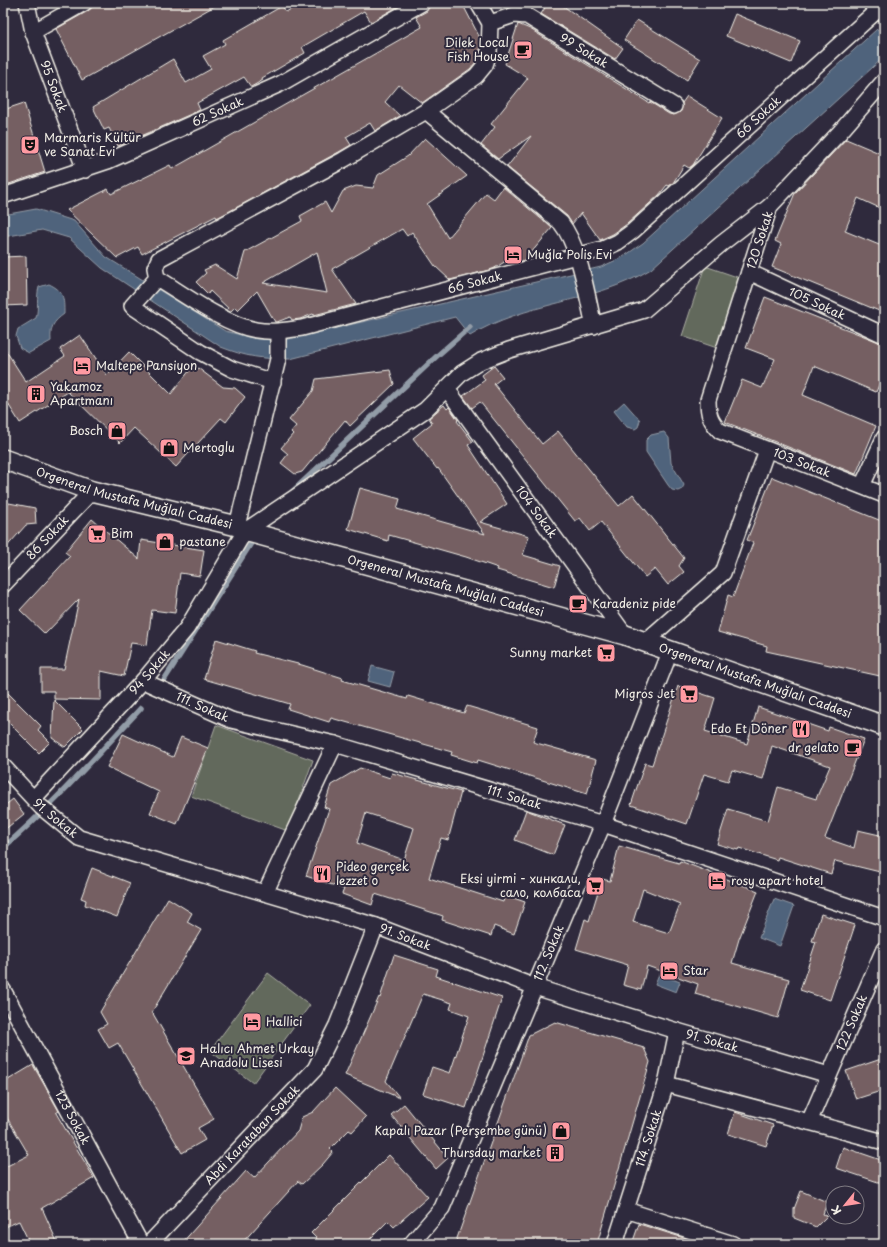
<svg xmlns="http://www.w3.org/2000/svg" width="887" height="1247" viewBox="0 0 887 1247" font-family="'Playpen Sans',sans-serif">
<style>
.green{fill:#62695c;stroke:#abada2}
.water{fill:#50637b;stroke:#929ca7}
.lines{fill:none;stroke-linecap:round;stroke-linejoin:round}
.stream{stroke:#929ca7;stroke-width:5.5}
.building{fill:#745e62;stroke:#f4f1e8;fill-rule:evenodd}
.minor-casing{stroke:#f4f1e8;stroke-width:18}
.tertiary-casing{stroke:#f4f1e8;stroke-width:22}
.secondary-casing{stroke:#f4f1e8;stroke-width:25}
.minor{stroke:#2f2a3d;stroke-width:15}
.tertiary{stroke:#2f2a3d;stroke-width:19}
.secondary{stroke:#2f2a3d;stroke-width:22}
.labels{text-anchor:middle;stroke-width:4;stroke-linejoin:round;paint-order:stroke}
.poi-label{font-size:12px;fill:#f4f1e8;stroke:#2f2a3d;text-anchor:start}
.street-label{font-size:12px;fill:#f4f1e8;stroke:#2f2a3d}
</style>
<rect width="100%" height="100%" fill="#2f2a3d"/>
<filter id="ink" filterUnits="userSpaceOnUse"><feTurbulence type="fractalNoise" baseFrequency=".025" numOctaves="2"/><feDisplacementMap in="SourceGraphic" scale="8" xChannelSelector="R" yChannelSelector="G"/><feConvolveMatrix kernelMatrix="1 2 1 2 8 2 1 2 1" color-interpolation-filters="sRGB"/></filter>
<g filter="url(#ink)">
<path class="green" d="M705,266l38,13 -23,70 -38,-13z
M216,725l97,35 -25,71 -97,-35z
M268,973l42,32 -57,78 -43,-32z"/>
<path class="water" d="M877,29l7,3v25l-233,212c-57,35 -126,32 -181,67l-15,-19 -165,42c-27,0 -44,-2 -69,-12l-119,-79 -33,-30 -27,-8 -39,7v-22l33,-6 38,12 32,36 119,74 32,8h31l313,-72 22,-10 20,-14z
M49,284c15,7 15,14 15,30 -11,8 -14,13 -13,27l-22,12 -9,-5 -4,-12 2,-7 18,-11c3,-11 0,-20 3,-31z
M624,402l16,18 -2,7 -3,2 -8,-2 -13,-16z
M664,432l5,6 2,25 13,22 -2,4 -4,2 -6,-1 -4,-5 -22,-33v-12l5,-5z
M372,666l22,6 -4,15 -22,-6z
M774,899l20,7 -14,40 -21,-8z
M659,974l21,8 -4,10 -21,-8z"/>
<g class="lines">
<path class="stream" d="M293,491l145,-136 32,-28
M159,688l96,-151
M3,848c50,-43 93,-92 138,-140"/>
</g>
<path class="building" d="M97,3h123l-138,77 -26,-51 32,-18z
M301,3h103l-33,19 -7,-11 -62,36 3,6 -43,25 1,2 -12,7 -7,-10 -47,26 3,7 -70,31 -12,5 -9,-18 -5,2 -11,-23 80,-48 13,24 25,-14 -8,-13 22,-12 -2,-4 59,-34 4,6z
M431,3h31l18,35v13l-3,10 -7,8 -48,34 -23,-18 -14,17 15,14 -25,15 -5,-8 -24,14 5,8 -12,7 -122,66 -1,-2 -74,38 -4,-7 -21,11 -50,-48 41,-21 3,5 59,-29 2,4 250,-142 -6,-10 11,-6z
M548,3h11l64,45 -8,11 -74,-45z
M735,14l65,27 -9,22 -65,-27z
M637,20l63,39 -13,21 -63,-40z
M518,24l12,5 119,74 1,-1 19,12 5,1 7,-4 1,-8 5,-7 35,22 -29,47 -4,3 -5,-3 -11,18 -4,3 -2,-1 -8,10 -32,29 -14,10 -13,6 -19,-27 -9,11 -5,-8 -60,-49 24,-31 -33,23 -17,-14 14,-18 -4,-3 37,-46 -23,-14z
M24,103l21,69 -42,14v-76z
M425,138l42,38 -40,28 21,34 38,-45 8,6 9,-12 49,41 -27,32 -9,2 -5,-4 -18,11 -43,11 -15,-14 -23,-34 -5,4 -5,-7 -70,40 24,35 -42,11 -1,-1 -13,5 -8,1 -2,-3 -13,5h-2l-18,-31 -19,19 -3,-3 -4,4 -21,-20 -2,3 -12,-12 10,-9 -2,-3 11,-5 22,14 8,-27 57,-31 -2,-5 25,-14 6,11 12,-22 13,-5 17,2 5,-13 30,-19zM317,252l10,41 -64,-10z
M846,139l38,16v55l-26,-12 -13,33 39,16v66l-112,-46 9,-23 -6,-3 20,-48z
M26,256l1,49 -24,1v-49z
M765,297l119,47v29l-8,19 -62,-26 -11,29 73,31 -20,48 -131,-52 17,-42 20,8 13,-29 -29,-11z
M80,335l27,40 22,-23 42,42 23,-29 29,22 12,1 10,9 -19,25 -5,-4 -45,49 -42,-39 -14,15 -52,-51 -48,31 -17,-27v-50l23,36 39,-26 -5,-7z
M494,366l9,11 -9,7 48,60 16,-13 61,75 14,-12 51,64 -5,8 5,6 -16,13 -13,-16 -10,8 -44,-55 -11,9 -10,-13 -5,3 -95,-119 -8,6 -9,-12 22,-16 -3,-5z
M390,370l4,14 -44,42 -5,-6 -43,52 -7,2 -14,-11 7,-9 -7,-6 12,-14 -2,-2 5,-6 -7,-6 24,-29 3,-12z
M444,405l3,4 2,-2 9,13 -1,1 16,21 -5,3 39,59 -27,18 49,14 -6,19 37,11 -6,21 -57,-17 1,-2 -32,-11 -77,-22 -1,6 -40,-12 12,-41 40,11 -3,10 88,25 -47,-66 -1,1 -24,-31 19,-15 -3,-5z
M772,477l112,45v136l-4,18 -114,-25 1,-5 -49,-14 10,-37 5,2 20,-54 -6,-3z
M9,503l26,5 1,16 -10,1 -23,26v-41z
M92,519l47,40 2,-19 63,10 -4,26 -20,-3 -5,40 -23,-3 -5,35 -16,-2 -7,33 -23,-5v29l-47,-1v-8h-13v-22h23l15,-70 -34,35 -25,-24 50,-54 -5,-4z
M216,639l39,12 -1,2 48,12 41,13 -1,2 65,19 1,-3 56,17 3,-7 71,21 -5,15 63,18 -9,34 -109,-34 -1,3 -26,-8 1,-3 -121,-34 -2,4 -41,-13 2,-5 -86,-25z
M678,686l37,12 -10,33 42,13 11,-37 70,24 1,-4 35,12 -39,99 29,10 4,-18 26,6v19l-4,17 -45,-11 -4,13 -53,-17 -1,3 -38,-12 -1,2 -21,-6 11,-35 40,12 10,-34 38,12 14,-33 -58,-20 -9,33 -31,-9 -4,11 -24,-7 -17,50 -56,-19 14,-42 7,2z
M3,688l38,38 -3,4 12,12 -11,11 -36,-36z
M54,700l29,29 -18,18 -13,-9z
M123,734l50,23 8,-20 27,11 -31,76 -27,-11 9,-21 -52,-25z
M360,768l30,10 2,-5 69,19 -13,48 -7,-2 -12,40 74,24 2,-7 20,7 -11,32 -20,-8 -3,10 -49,-16 1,-4 -68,-22 -3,11 -30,-11 2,-5 -38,-13 23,-67 -5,-2 7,-22zM366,813l48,15 -10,32 -47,-17z
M13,799l11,15 -21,17v-24z
M526,810l39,15 -12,30 -38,-15z
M619,846l60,17 1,-2 78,30 -19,48 -7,24 57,16 -11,39 -83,-24 3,-10 -51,-18 -6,24 -18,-5 5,-20 -52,-16 9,-30 4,2 13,-42 8,2zM643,889l37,15 -11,29 -36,-11z
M92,868l38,15 -13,34 -32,-12 1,-5 -5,-2z
M168,898l24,15 -5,9 14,8 -49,82 62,107 -16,9 7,12 -23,13 -64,-110 -9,5 -11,-19 9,-5 -7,-12z
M821,914l34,11 -25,75 -30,-10 16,-48 -4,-1z
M394,955l44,14 -2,7 66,22 -36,110 -43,-14 9,-27 18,6 19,-57 -19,-7 2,-6 -29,-9 -37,87 14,17 -55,-23 34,-78 1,1z
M555,1022l89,26 6,14 -53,182h-142l74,-209z
M884,1058v32l-28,9 -10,-28z
M33,1065l26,46 -3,2 38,65 -52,30 16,36h-28l-11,-23 -16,7v-60l26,-13 -26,-44v-28z
M335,1088l31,29 -14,15 -3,-2 -19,19 3,3 -10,12 -21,20 -4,-3 -57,63h-60l65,-73 8,7 44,-47 4,-14 11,-5z
M404,1104l44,54 -12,11 -45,-54z
M735,1112l38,13 -7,21 -38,-12z
M843,1147l41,14v23l-48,-16z
M389,1155l39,42 -34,30 -6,-6 -23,23h-43l-11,-11z
M801,1191l26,11 -4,12 4,2 -11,11 -22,-9v-9z
M639,1224l64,20h-71z"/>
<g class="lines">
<defs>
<g id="minor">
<path id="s1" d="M27,3l6,29 52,138"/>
<path id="s2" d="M478,3l12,20 -1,30 -4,12 -9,11 -50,35 -83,49 -184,99 -4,9 2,10c28,17 67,46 99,52 16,3 30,0 46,-2l301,-79 15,-7 15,-11 249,-225"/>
<path id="s3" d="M490,23l24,-8 13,1 147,90"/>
<path d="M33,32l51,-29"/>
<path id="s4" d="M884,81l-44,51 -70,74 -62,194c0,14 2,21 12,31l164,64"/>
<path d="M426,111l135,112c19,24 26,73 33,103"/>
<path id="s5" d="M3,196l105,-35 172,-77 142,-81"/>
<path id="s6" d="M749,272l135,63"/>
<path d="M157,278l-25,28 68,46 32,17 41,13"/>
<path id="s7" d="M447,389l178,246"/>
<path d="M862,486l22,-48"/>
<path d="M237,526l41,-167v-27"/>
<path id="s8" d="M3,585l89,-94"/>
<path d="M646,641l77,-68 44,-123"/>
<path id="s9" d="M143,681l88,39 104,24 268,80 281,94"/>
<path id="s10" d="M3,766l38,41 38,31 297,88 159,61 142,44 152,44"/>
<path id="s11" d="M34,798l109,-117 44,-53 58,-97 180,-121 37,-37 19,-12 28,-11 135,-40 77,-66 49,-38"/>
<path d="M265,893l70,-149"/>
<path id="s12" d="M3,990l138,254"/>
<path d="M666,1084l218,58"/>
<path id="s13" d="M809,1122l75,-173"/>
<path d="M626,1210l107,34"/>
<path id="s14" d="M149,1244l166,-175 22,-44 39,-99"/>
<path id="s15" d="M411,1244l31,-36 161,-384 67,-172"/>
<path id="s16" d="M615,1244l51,-160 11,-53"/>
</g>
<g id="tertiary">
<path id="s17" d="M3,459l89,32 145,35 8,5 380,104 259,91"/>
</g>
<path id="secondary" d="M875,3l9,4"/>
</defs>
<use href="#minor" class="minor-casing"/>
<use href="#tertiary" class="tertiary-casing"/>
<use href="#secondary" class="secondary-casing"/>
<use href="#minor" class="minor"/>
<use href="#tertiary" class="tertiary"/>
<use href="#secondary" class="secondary"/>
</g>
</g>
<defs>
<symbol id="cafe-square" viewBox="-11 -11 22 22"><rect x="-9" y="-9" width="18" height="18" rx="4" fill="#ff9aa2" stroke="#2f2a3d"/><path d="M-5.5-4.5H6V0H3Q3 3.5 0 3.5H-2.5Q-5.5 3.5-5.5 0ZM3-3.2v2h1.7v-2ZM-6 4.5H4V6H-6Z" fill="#111"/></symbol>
<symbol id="theatre-square" viewBox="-11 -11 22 22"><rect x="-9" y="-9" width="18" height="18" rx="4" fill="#ff9aa2" stroke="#2f2a3d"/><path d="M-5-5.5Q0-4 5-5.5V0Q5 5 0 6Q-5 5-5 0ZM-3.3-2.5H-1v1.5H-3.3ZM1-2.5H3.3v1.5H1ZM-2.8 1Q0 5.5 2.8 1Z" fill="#111"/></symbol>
<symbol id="hotel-square" viewBox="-11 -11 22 22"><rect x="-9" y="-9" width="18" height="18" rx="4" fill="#ff9aa2" stroke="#2f2a3d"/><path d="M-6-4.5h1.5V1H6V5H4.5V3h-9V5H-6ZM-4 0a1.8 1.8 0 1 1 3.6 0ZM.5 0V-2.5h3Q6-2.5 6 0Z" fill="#111"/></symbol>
<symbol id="building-square" viewBox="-11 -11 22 22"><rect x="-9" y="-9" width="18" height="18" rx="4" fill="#ff9aa2" stroke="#2f2a3d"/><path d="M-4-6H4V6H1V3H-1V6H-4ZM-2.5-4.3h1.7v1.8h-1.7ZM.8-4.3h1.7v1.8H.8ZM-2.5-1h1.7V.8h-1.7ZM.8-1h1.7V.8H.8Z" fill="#111"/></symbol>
<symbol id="shop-square" viewBox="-11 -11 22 22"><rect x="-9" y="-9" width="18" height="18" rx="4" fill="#ff9aa2" stroke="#2f2a3d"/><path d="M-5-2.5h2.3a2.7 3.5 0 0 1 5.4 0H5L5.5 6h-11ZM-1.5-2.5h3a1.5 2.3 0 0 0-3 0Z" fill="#111"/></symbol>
<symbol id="supermarket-square" viewBox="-11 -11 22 22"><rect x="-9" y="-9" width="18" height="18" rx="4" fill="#ff9aa2" stroke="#2f2a3d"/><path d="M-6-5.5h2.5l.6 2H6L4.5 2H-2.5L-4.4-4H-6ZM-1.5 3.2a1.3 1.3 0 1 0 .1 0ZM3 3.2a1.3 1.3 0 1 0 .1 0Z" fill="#111"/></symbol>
<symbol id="restaurant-square" viewBox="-11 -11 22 22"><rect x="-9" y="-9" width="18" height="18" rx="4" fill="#ff9aa2" stroke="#2f2a3d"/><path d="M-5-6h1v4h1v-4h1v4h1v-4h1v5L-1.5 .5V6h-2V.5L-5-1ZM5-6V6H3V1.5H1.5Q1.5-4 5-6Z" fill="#111"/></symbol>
<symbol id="school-square" viewBox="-11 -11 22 22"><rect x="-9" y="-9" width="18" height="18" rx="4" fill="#ff9aa2" stroke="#2f2a3d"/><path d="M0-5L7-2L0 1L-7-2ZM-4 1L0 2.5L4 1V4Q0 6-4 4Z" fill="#111"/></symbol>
</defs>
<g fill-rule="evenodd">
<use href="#cafe-square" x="512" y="39" width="22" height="22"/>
<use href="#theatre-square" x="19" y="134" width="22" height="22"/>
<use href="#hotel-square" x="502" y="244" width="22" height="22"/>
<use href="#hotel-square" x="71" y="355" width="22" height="22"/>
<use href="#building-square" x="25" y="383" width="22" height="22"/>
<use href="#shop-square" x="106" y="420" width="22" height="22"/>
<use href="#shop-square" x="158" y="437" width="22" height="22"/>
<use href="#supermarket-square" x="86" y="523" width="22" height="22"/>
<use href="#shop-square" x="154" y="531" width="22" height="22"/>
<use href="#cafe-square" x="567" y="593" width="22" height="22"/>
<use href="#supermarket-square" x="595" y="642" width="22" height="22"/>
<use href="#supermarket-square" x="678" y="683" width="22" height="22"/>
<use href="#restaurant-square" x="790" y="718" width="22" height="22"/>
<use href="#cafe-square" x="842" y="737" width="22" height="22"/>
<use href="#restaurant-square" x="311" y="863" width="22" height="22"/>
<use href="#hotel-square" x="706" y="870" width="22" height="22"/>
<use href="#supermarket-square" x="584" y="875" width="22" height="22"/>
<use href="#hotel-square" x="658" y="960" width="22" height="22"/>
<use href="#hotel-square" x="241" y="1011" width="22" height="22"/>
<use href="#school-square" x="175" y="1045" width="22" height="22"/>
<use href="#shop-square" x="550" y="1120" width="22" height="22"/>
<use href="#building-square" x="544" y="1142" width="22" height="22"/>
</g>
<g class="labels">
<g class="poi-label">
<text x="509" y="47" text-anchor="end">Dilek Local<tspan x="509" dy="14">Fish House</tspan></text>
<text x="44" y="142">Marmaris Kültür<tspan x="44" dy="14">ve Sanat Evi</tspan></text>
<text x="527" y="259">Muğla Polis Evi</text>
<text x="96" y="370">Maltepe Pansiyon</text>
<text x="50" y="391">Yakamoz<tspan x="50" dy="14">Apartmanı</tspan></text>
<text x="103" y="435" text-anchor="end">Bosch</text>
<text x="183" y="452">Mertoglu</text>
<text x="111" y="538">Bim</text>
<text x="179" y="546">pastane</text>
<text x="592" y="608">Karadeniz pide</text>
<text x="592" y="657" text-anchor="end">Sunny market</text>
<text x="675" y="698" text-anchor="end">Migros Jet</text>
<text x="787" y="733" text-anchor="end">Edo Et Döner</text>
<text x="839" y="752" text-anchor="end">dr gelato</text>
<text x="336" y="871">Pideo gerçek<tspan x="336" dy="14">lezzet o</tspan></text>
<text x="581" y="883" text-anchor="end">Eksi yirmi - хинкали,<tspan x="581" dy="14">сало, колбаса</tspan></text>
<text x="731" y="885">rosy apart hotel</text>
<text x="683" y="975">Star</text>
<text x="266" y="1026">Hallici</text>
<text x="200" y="1053">Halıcı Ahmet Urkay<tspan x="200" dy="14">Anadolu Lisesi</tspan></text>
<text x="547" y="1135" text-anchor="end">Kapalı Pazar (Perşembe günü)</text>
<text x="541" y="1157" text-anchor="end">Thursday market</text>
</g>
<g class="street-label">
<text dy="4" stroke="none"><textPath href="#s3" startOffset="105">99 Sokak</textPath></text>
<text dy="4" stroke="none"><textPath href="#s1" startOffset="88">95 Sokak</textPath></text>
<text dy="4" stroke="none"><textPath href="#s5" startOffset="231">62 Sokak</textPath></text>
<text dy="4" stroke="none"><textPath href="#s2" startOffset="1141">66 Sokak</textPath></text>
<text transform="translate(760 240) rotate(-72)" y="4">120 Sokak</text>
<text dy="4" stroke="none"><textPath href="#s2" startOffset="804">66 Sokak</textPath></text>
<text dy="4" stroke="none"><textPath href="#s6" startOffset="75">105 Sokak</textPath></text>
<text dy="4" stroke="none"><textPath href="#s4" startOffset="495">103 Sokak</textPath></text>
<text dy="4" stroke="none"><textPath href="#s17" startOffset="137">Orgeneral Mustafa Muğlalı Caddesi</textPath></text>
<text dy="4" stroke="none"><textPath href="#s7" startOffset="152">104 Sokak</textPath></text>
<text dy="4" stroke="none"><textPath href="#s8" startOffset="65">86 Sokak</textPath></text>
<text dy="4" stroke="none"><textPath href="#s17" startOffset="461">Orgeneral Mustafa Muğlalı Caddesi</textPath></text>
<text dy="4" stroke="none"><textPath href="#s11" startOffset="171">94 Sokak</textPath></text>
<text dy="4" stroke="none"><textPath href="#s17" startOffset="785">Orgeneral Mustafa Muğlalı Caddesi</textPath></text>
<text dy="4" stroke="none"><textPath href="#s9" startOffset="65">111. Sokak</textPath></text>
<text dy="4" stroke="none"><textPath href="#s9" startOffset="390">111. Sokak</textPath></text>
<text dy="4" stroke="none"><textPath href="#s10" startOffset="74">91. Sokak</textPath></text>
<text dy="4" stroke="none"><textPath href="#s10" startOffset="446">91. Sokak</textPath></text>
<text dy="4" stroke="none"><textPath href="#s15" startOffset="324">112. Sokak</textPath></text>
<text dy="4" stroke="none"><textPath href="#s13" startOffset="108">122 Sokak</textPath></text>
<text dy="4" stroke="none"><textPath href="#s10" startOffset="770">91. Sokak</textPath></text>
<text dy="4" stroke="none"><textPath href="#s12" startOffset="145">123 Sokak</textPath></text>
<text dy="4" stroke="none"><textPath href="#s14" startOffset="150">Abdi Karataban Sokak</textPath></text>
<text dy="4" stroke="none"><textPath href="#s16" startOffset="111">114. Sokak</textPath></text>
</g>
</g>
<rect width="887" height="1247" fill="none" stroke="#2f2a3d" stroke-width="16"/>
<rect x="8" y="8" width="871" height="1231" fill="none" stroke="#f4f1e8" stroke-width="1.5" filter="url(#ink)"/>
<g transform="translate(845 1205) rotate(240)"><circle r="19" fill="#2f2a3d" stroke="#7e7a81"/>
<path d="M0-3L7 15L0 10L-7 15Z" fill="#ff9aa2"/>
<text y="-6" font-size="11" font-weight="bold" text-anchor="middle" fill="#f4f1e8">K</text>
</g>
</svg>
